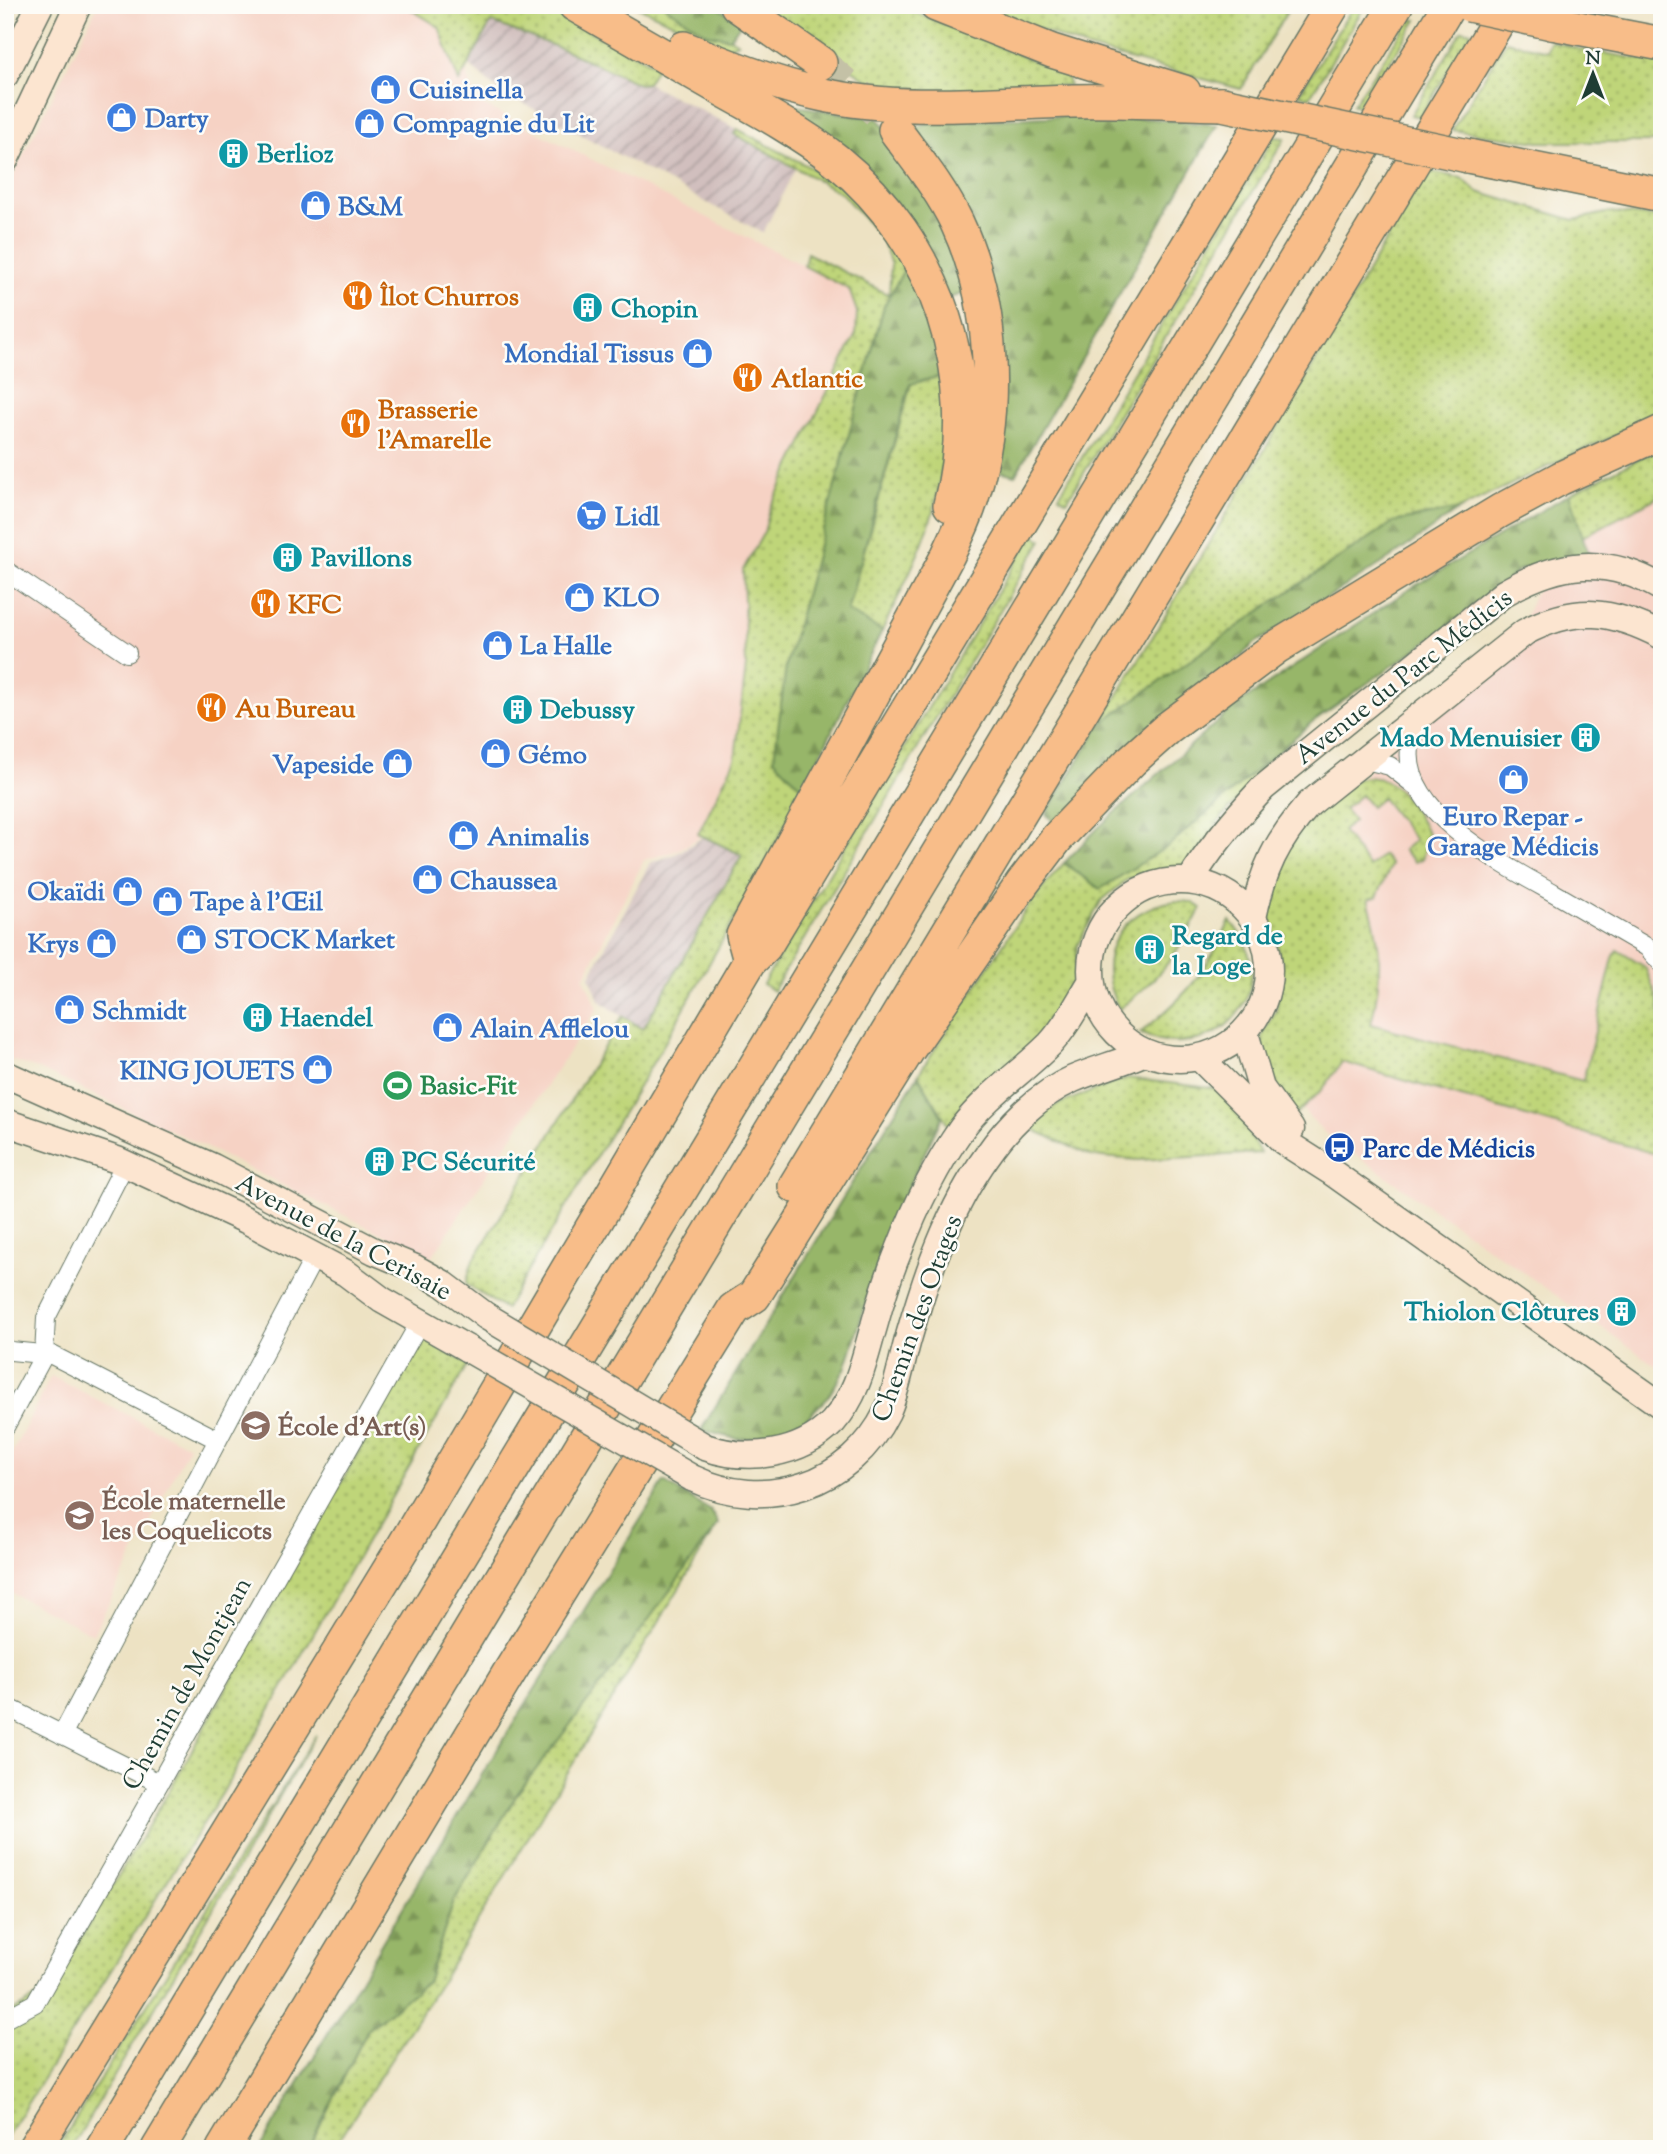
<svg xmlns="http://www.w3.org/2000/svg" width="1667" height="2154" viewBox="0 0 1667 2154" font-family="'Sorts Mill Goudy',serif">
<style>
.built{fill:#f6d2c4}
.industrial{fill:url(#industrial-furrows)}
.grass{fill:url(#grass-dots);stroke:#6f8956;stroke-width:2}
.forest{fill:url(#forest-firs);stroke:#5b7a4e;stroke-width:2}
.lines{fill:none;stroke-linecap:round;stroke-linejoin:round}
.highway-tunnel{stroke:#c4c1a6;stroke-width:33;stroke-dasharray:33 17;stroke-linecap:butt}
.street-casing{stroke:#677766;stroke-width:20}
.secondary-casing{stroke:#677766;stroke-width:29}
.highway-casing{stroke:#677766;stroke-width:36}
.street{stroke:#fff;stroke-width:18}
.secondary{stroke:#fce5d0;stroke-width:26}
.highway{stroke:#f8bd89;stroke-width:33}
.secondary-bridge-casing{stroke:#677766;stroke-width:29;stroke-linecap:butt}
.highway-bridge-casing{stroke:#677766;stroke-width:36;stroke-linecap:butt}
.secondary-bridge{stroke:#fce5d0;stroke-width:26}
.highway-bridge{stroke:#f8bd89;stroke-width:33}
.labels{text-anchor:middle;stroke-width:5;stroke-linejoin:round;paint-order:stroke}
.shop-label{font-size:26px;font-weight:bold;fill:#366cbe;stroke:#fdfcf7;text-anchor:start}
.culture-label{font-size:26px;font-weight:bold;fill:#0d838f;stroke:#fdfcf7;text-anchor:start}
.food-label{font-size:26px;font-weight:bold;fill:#c56008;stroke:#fdfcf7;text-anchor:start}
.street-label{font-size:26px;fill:#1f3d34;stroke:#fdfcf7}
.leisure-label{font-size:26px;font-weight:bold;fill:#27864d;stroke:#fdfcf7;text-anchor:start}
.transit-label{font-size:26px;font-weight:bold;fill:#164399;stroke:#fdfcf7;text-anchor:start}
.education-label{font-size:26px;font-weight:bold;fill:#785e54;stroke:#fdfcf7;text-anchor:start}
</style>
<defs>
<pattern id="industrial-furrows" width="10" height="10" patternUnits="userSpaceOnUse" patternTransform="scale(1.75)"><rect width="10" height="10" fill="#d1bfbe"/><path d="M-1 1l2-2M0 10L10 0M9 11l2-2" fill="none" stroke="#a99c9b"/></pattern>
<pattern id="grass-dots" width="8" height="8" patternUnits="userSpaceOnUse" patternTransform="scale(1.75)"><rect width="8" height="8" fill="#bfd579"/><path d="M2 2h.1M6 6h.1" fill="none" stroke="#9bae64" stroke-width="1.8" stroke-linecap="round"/></pattern>
<pattern id="forest-firs" width="22" height="20" patternUnits="userSpaceOnUse" patternTransform="scale(1.75)"><rect width="22" height="20" fill="#97b669"/><path d="M5 1l3.5 6h-7zM16 11l3.5 6h-7z" fill="#7b9557"/></pattern>
</defs>
<rect width="100%" height="100%" fill="#fdfcf7"/>
<filter id="ink" filterUnits="userSpaceOnUse"><feTurbulence type="fractalNoise" baseFrequency=".0143" numOctaves="2"/><feDisplacementMap in="SourceGraphic" scale="14" xChannelSelector="R" yChannelSelector="G"/><feConvolveMatrix kernelMatrix="1 2 1 2 8 2 1 2 1" color-interpolation-filters="sRGB"/></filter>
<filter id="wash" filterUnits="userSpaceOnUse"><feTurbulence type="fractalNoise" baseFrequency=".00686" numOctaves="4" result="noise"/><feDisplacementMap in="SourceGraphic" scale="28" xChannelSelector="R" yChannelSelector="G"/><feGaussianBlur stdDeviation="1.57" result="paint"/><feColorMatrix in="noise" values="0 0 0 0 0 0 0 0 0 0 0 0 0 0 0 0 0 1.4 0 .05"/><feComposite in="paint" operator="in"/></filter>
<g filter="url(#wash)">
<rect width="100%" height="100%" fill="#ede2c3"/>
<path class="built" d="M98,5h330l18,9 31,88 407,204 -141,447 -41,83 -26,15 -32,9 -60,118 14,30 -167,250 -242,-119 -148,-69 -36,-12v-866z
M1662,495v875l-337,-237 -20,-21 -25,-36 -18,-39 15,-29 4,-38 -4,-29 -14,-37 11,-44 248,-235 31,-75z
M51,1376l138,70 -96,188 -88,-44v-123z"/>
<path class="industrial" d="M491,22l74,28 74,34 8,-1 90,46 -2,5 60,35 -32,64 -266,-144 -28,-24z
M705,836l38,19 -101,175 -43,-30 -9,-24 60,-113 26,-9z"/>
<path class="grass" d="M404,5h135l118,61 -10,17 -8,1 -74,-34 -74,-28 -32,60 -20,-55z
M634,5h29l44,29 23,4 8,5 -11,5z
M759,5h42l7,3 4,-3h85l169,69 3,11 -124,7 -49,-2 -23,-6z
M978,5h313l-50,84 -157,-42z
M1353,7l9,3 -52,87 -11,-3z
M1410,19l7,1 -56,86 -8,-1z
M1462,30l10,2 -52,85 -9,-2z
M1506,41l41,10 3,-10 29,8 83,14v79h-123l-87,-12z
M737,129l69,36 45,27 36,40 18,36 -21,38 -98,360 17,123 -39,77 -100,178 -159,265 -39,-25 6,-21 151,-247 20,13 99,-174 -44,-21 37,-75 11,-93 -3,-96 21,-38 7,-26 85,-172 1,-22 -8,-23 -45,-23 3,-13 82,42 2,-30 -10,-28 -40,-44 -107,-59z
M1274,137l11,1 -218,363 -8,-5z
M1426,171l35,7 17,14 96,28 37,-8 51,6v197l-82,36 -120,58 -66,13 -121,80 -172,121 157,-262z
M945,375c-1,30 1,61 -3,91 -6,60 -35,112 -60,165l-35,-19 64,-228z
M1662,447v48l-80,42 -13,-43z
M1033,533l9,7 -269,451 -10,-7z
M1277,753l-58,68 -17,26 -18,18 -56,14 -27,22 -24,45 -1,36 -28,49 -99,95 -31,-51 114,-175 32,-37 36,26 68,-43z
M1366,777c7,1 17,1 22,5 19,11 31,36 41,54l-7,23 -7,3 -12,-12 12,-10 -33,-42 -11,9 -10,-12 -17,14 10,12 -12,10 27,36 14,-12 8,10 -14,32 -9,2c3,11 6,22 8,33 6,29 2,63 -5,92l212,57 30,-123 4,-8 28,17 14,35 3,29v125l-320,-94 -20,28 -27,25 -22,-28 -10,-26 -1,-24 15,-29 4,-38 -4,-29 -14,-37 25,-66 69,-59z
M1176,901l15,1 10,6c-23,46 -41,70 -82,101 -28,-51 0,-101 57,-108z
M1230,921c58,65 -12,149 -90,112 44,-35 66,-59 90,-112z
M1127,1078l91,11 15,14 27,50 -122,7 -47,-4 -61,-28 21,-21z
M422,1338l46,26 -245,428 -218,347v-124l44,-24 119,-198z
M718,1524l-282,466 -103,159h-25l60,-120 59,-47 27,-81 63,-107 98,-128z
M316,1735l-245,414h-14l4,-7z"/>
<path class="forest" d="M663,5h52l26,18 -11,15 -23,-4z
M797,106l81,13 32,40 28,48 30,85 -19,6 -161,-182z
M1066,116l88,3 63,6 -202,350 -23,-6 12,-90 -90,-251 14,-5z
M905,268l25,51 15,56 -35,9 -63,227 35,20 -79,158 -29,-30 12,-93 98,-360z
M1569,494l20,62 -41,6 -29,8 -77,61 -127,89 -147,126 -68,43 -36,-26 35,-36 135,-120 171,-115z
M1460,509l-71,50 -134,84 -200,181 -9,-10 55,-91 172,-121 121,-80z
M918,1075l24,42 -50,104 -47,148 -17,28 -23,23 -33,17 -35,2 -36,-9z
M664,1482l47,29 7,13 -103,142 -98,128 -63,107 -27,81 -59,47 -60,120h-49l230,-386z"/>
</g>
<g filter="url(#ink)">
<g class="lines">
<path class="highway-tunnel" d="M820,63l57,48"/>
<defs>
<path id="street" d="M5,570l122,83
M1423,718c-4,9 -12,20 -13,30 -8,65 96,118 144,145 31,18 62,36 93,54l15,17
M1366,760l24,6 27,21
M5,1348l6,3 41,4 166,85
M5,1427l39,-72 2,-37 79,-154
M5,1706l154,77
M62,1735l253,-479
M5,2019l30,-16 385,-681"/>
<path id="secondary" d="M5,75l35,-70
M5,160l73,-155
M1091 970a89 89 0 1 1 178 0a89 89 0 1 1-178 0Z
M1190,881c20,-34 46,-64 73,-93l241,-195c55,-32 102,-38 158,-5
M1253,918c10,-49 23,-76 56,-114l216,-172c51,-27 87,-22 137,4
M1245,1033l16,55 30,41
M1200,1058l83,83 47,30 332,235
M5,1074l208,93 161,84 41,17 27,15 44,33
M5,1122l112,38 129,60 100,53 36,27 86,49
M705,1447c42,15 95,9 128,-25 25,-28 31,-62 41,-96 7,-26 15,-52 25,-76 16,-42 37,-85 63,-122 25,-33 59,-55 88,-84 17,-18 28,-41 41,-62
M692,1478c73,35 159,8 195,-66 10,-21 15,-53 22,-76 18,-63 40,-127 78,-180 21,-31 52,-62 86,-77 23,-10 48,-16 70,-26"/>
<path id="highway" d="M575,5c49,28 99,57 148,85 38,21 78,43 113,70 101,82 147,218 114,345
M737,5l83,58
M936,5l116,46 132,41
M1552,23l110,21
M684,48c43,18 89,36 135,46 83,19 170,9 254,7 50,-1 99,2 149,3
M1468,156l194,39
M750,961l-7,-26 205,-380c10,-21 20,-42 26,-64 25,-83 20,-189 -17,-268 -16,-34 -40,-63 -62,-93
M795,1186l713,-1181
M34,2149l368,-600 348,-588 15,-15 568,-941
M102,2149l1294,-2144
M158,2149l1291,-2144
M223,2149l286,-476 225,-364 20,-13 154,-246 114,-166 35,-46 74,-77 37,-33 107,-80 225,-137 61,-33 101,-46"/>
</defs>
<use href="#street" class="street-casing"/>
<use href="#secondary" class="secondary-casing"/>
<use href="#highway" class="highway-casing"/>
<use href="#street" class="street"/>
<use href="#secondary" class="secondary"/>
<use href="#highway" class="highway"/>
<defs>
<path id="secondary-bridge" d="M486,1316l219,131
M468,1349l224,129"/>
<path id="highway-bridge" d="M1469,5l83,18
M1222,104l246,52"/>
</defs>
<use href="#secondary-bridge" class="secondary-bridge-casing"/>
<use href="#highway-bridge" class="highway-bridge-casing"/>
<use href="#secondary-bridge" class="secondary-bridge"/>
<use href="#highway-bridge" class="highway-bridge"/>
</g>
</g>
<defs>
<symbol id="shop-disc" viewBox="-11 -11 22 22"><circle r="9.5" fill="#3f7fe0" stroke="#fdfcf7"/><path d="M-5-2.5h2.3a2.7 3.5 0 0 1 5.4 0H5L5.5 6h-11ZM-1.5-2.5h3a1.5 2.3 0 0 0-3 0Z" fill="#fff"/></symbol>
<symbol id="building-disc" viewBox="-11 -11 22 22"><circle r="9.5" fill="#0f9aa8" stroke="#fdfcf7"/><path d="M-4-6H4V6H1V3H-1V6H-4ZM-2.5-4.3h1.7v1.8h-1.7ZM.8-4.3h1.7v1.8H.8ZM-2.5-1h1.7V.8h-1.7ZM.8-1h1.7V.8H.8Z" fill="#fff"/></symbol>
<symbol id="restaurant-disc" viewBox="-11 -11 22 22"><circle r="9.5" fill="#e8710a" stroke="#fdfcf7"/><path d="M-5-6h1v4h1v-4h1v4h1v-4h1v5L-1.5 .5V6h-2V.5L-5-1ZM5-6V6H3V1.5H1.5Q1.5-4 5-6Z" fill="#fff"/></symbol>
<symbol id="supermarket-disc" viewBox="-11 -11 22 22"><circle r="9.5" fill="#3f7fe0" stroke="#fdfcf7"/><path d="M-6-5.5h2.5l.6 2H6L4.5 2H-2.5L-4.4-4H-6ZM-1.5 3.2a1.3 1.3 0 1 0 .1 0ZM3 3.2a1.3 1.3 0 1 0 .1 0Z" fill="#fff"/></symbol>
<symbol id="stadium-disc" viewBox="-11 -11 22 22"><circle r="9.5" fill="#2e9e5b" stroke="#fdfcf7"/><path d="M0-5a6.5 5 0 1 0 0 10a6.5 5 0 1 0 0-10ZM-3.5-1.8h7v3.6h-7Z" fill="#fff"/></symbol>
<symbol id="bus-disc" viewBox="-11 -11 22 22"><circle r="9.5" fill="#1a4fb4" stroke="#fdfcf7"/><path d="M-5-6H5V4H4V6H2V4H-2V6H-4V4H-5ZM-3.5-4V0h7V-4ZM-3.5 1.2v1.5H-2V1.2ZM2 1.2v1.5H3.5V1.2Z" fill="#fff"/></symbol>
<symbol id="university-disc" viewBox="-11 -11 22 22"><circle r="9.5" fill="#8d6e63" stroke="#fdfcf7"/><path d="M0-5L7-2L0 1L-7-2ZM-4 1L0 2.5L4 1V4Q0 6-4 4Z" fill="#fff"/></symbol>
<symbol id="school-disc" viewBox="-11 -11 22 22"><circle r="9.5" fill="#8d6e63" stroke="#fdfcf7"/><path d="M0-5L7-2L0 1L-7-2ZM-4 1L0 2.5L4 1V4Q0 6-4 4Z" fill="#fff"/></symbol>
</defs>
<g fill-rule="evenodd">
<use href="#shop-disc" x="368" y="72" width="35" height="35"/>
<use href="#shop-disc" x="104" y="100" width="35" height="35"/>
<use href="#shop-disc" x="352" y="106" width="35" height="35"/>
<use href="#building-disc" x="216" y="136" width="35" height="35"/>
<use href="#shop-disc" x="298" y="188" width="35" height="35"/>
<use href="#restaurant-disc" x="340" y="278" width="35" height="35"/>
<use href="#building-disc" x="570" y="290" width="35" height="35"/>
<use href="#shop-disc" x="680" y="336" width="35" height="35"/>
<use href="#restaurant-disc" x="730" y="360" width="35" height="35"/>
<use href="#restaurant-disc" x="338" y="406" width="35" height="35"/>
<use href="#supermarket-disc" x="574" y="498" width="35" height="35"/>
<use href="#building-disc" x="270" y="540" width="35" height="35"/>
<use href="#shop-disc" x="562" y="580" width="35" height="35"/>
<use href="#restaurant-disc" x="248" y="586" width="35" height="35"/>
<use href="#shop-disc" x="480" y="628" width="35" height="35"/>
<use href="#restaurant-disc" x="194" y="690" width="35" height="35"/>
<use href="#building-disc" x="500" y="692" width="35" height="35"/>
<use href="#building-disc" x="1568" y="720" width="35" height="35"/>
<use href="#shop-disc" x="478" y="736" width="35" height="35"/>
<use href="#shop-disc" x="380" y="746" width="35" height="35"/>
<use href="#shop-disc" x="1496" y="762" width="35" height="35"/>
<use href="#shop-disc" x="446" y="818" width="35" height="35"/>
<use href="#shop-disc" x="410" y="862" width="35" height="35"/>
<use href="#shop-disc" x="110" y="874" width="35" height="35"/>
<use href="#shop-disc" x="150" y="884" width="35" height="35"/>
<use href="#shop-disc" x="174" y="922" width="35" height="35"/>
<use href="#shop-disc" x="84" y="926" width="35" height="35"/>
<use href="#building-disc" x="1132" y="932" width="35" height="35"/>
<use href="#shop-disc" x="52" y="992" width="35" height="35"/>
<use href="#building-disc" x="240" y="1000" width="35" height="35"/>
<use href="#shop-disc" x="430" y="1010" width="35" height="35"/>
<use href="#shop-disc" x="300" y="1052" width="35" height="35"/>
<use href="#stadium-disc" x="380" y="1068" width="35" height="35"/>
<use href="#bus-disc" x="1322" y="1130" width="35" height="35"/>
<use href="#building-disc" x="362" y="1144" width="35" height="35"/>
<use href="#building-disc" x="1604" y="1294" width="35" height="35"/>
<use href="#university-disc" x="238" y="1408" width="35" height="35"/>
<use href="#school-disc" x="62" y="1498" width="35" height="35"/>
</g>
<g class="labels">
<g class="shop-label">
<text x="409" y="98">Cuisinella</text>
<text x="145" y="127">Darty</text>
<text x="393" y="132">Compagnie du Lit</text>
<text x="338" y="215">B&amp;M</text>
<text x="674" y="362" text-anchor="end">Mondial Tissus</text>
<text x="615" y="525">Lidl</text>
<text x="603" y="606">KLO</text>
<text x="520" y="654">La Halle</text>
<text x="518" y="763">Gémo</text>
<text x="374" y="773" text-anchor="end">Vapeside</text>
<text x="1513" y="825" text-anchor="middle">Euro Repar -<tspan x="1513" dy="30">Garage Médicis</tspan></text>
<text x="487" y="845">Animalis</text>
<text x="450" y="889">Chaussea</text>
<text x="105" y="900" text-anchor="end">Okaïdi</text>
<text x="190" y="910">Tape à l'Œil</text>
<text x="214" y="948">STOCK Market</text>
<text x="79" y="952" text-anchor="end">Krys</text>
<text x="92" y="1019">Schmidt</text>
<text x="470" y="1037">Alain Afflelou</text>
<text x="295" y="1079" text-anchor="end">KING JOUETS</text>
</g>
<g class="culture-label">
<text x="257" y="162">Berlioz</text>
<text x="611" y="317">Chopin</text>
<text x="311" y="566">Pavillons</text>
<text x="540" y="718">Debussy</text>
<text x="1562" y="746" text-anchor="end">Mado Menuisier</text>
<text x="1172" y="944">Regard de<tspan x="1172" dy="30">la Loge</tspan></text>
<text x="280" y="1026">Haendel</text>
<text x="402" y="1170">PC Sécurité</text>
<text x="1599" y="1320" text-anchor="end">Thiolon Clôtures</text>
</g>
<g class="food-label">
<text x="380" y="305">Îlot Churros</text>
<text x="771" y="387">Atlantic</text>
<text x="378" y="418">Brasserie<tspan x="378" dy="30">l'Amarelle</tspan></text>
<text x="288" y="613">KFC</text>
<text x="235" y="717">Au Bureau</text>
</g>
<g class="street-label">
<text transform="translate(1403 676) rotate(-38)" y="9">Avenue du Parc Médicis</text>
<text transform="translate(344 1236) rotate(28)" y="9">Avenue de la Cerisaie</text>
<text transform="translate(916 1318) rotate(-70)" y="9">Chemin des Otages</text>
<text transform="translate(186 1683) rotate(-61)" y="9">Chemin de Montjean</text>
</g>
<g class="leisure-label">
<text x="420" y="1094">Basic-Fit</text>
</g>
<g class="transit-label">
<text x="1363" y="1157">Parc de Médicis</text>
</g>
<g class="education-label">
<text x="278" y="1435">École d'Art(s)</text>
<text x="102" y="1509">École maternelle<tspan x="102" dy="30">les Coquelicots</tspan></text>
</g>
</g>
<rect width="1667" height="2154" fill="none" stroke="#fdfcf7" stroke-width="28"/>
<g transform="translate(1593 74)" stroke="#fdfcf7" stroke-width="5" paint-order="stroke">
<path d="M0-5L12 26L0 18L-12 26Z" fill="#1f3d34"/>
<text y="-10" font-size="19" font-weight="bold" text-anchor="middle" fill="#1f3d34">N</text>
</g>
</svg>
